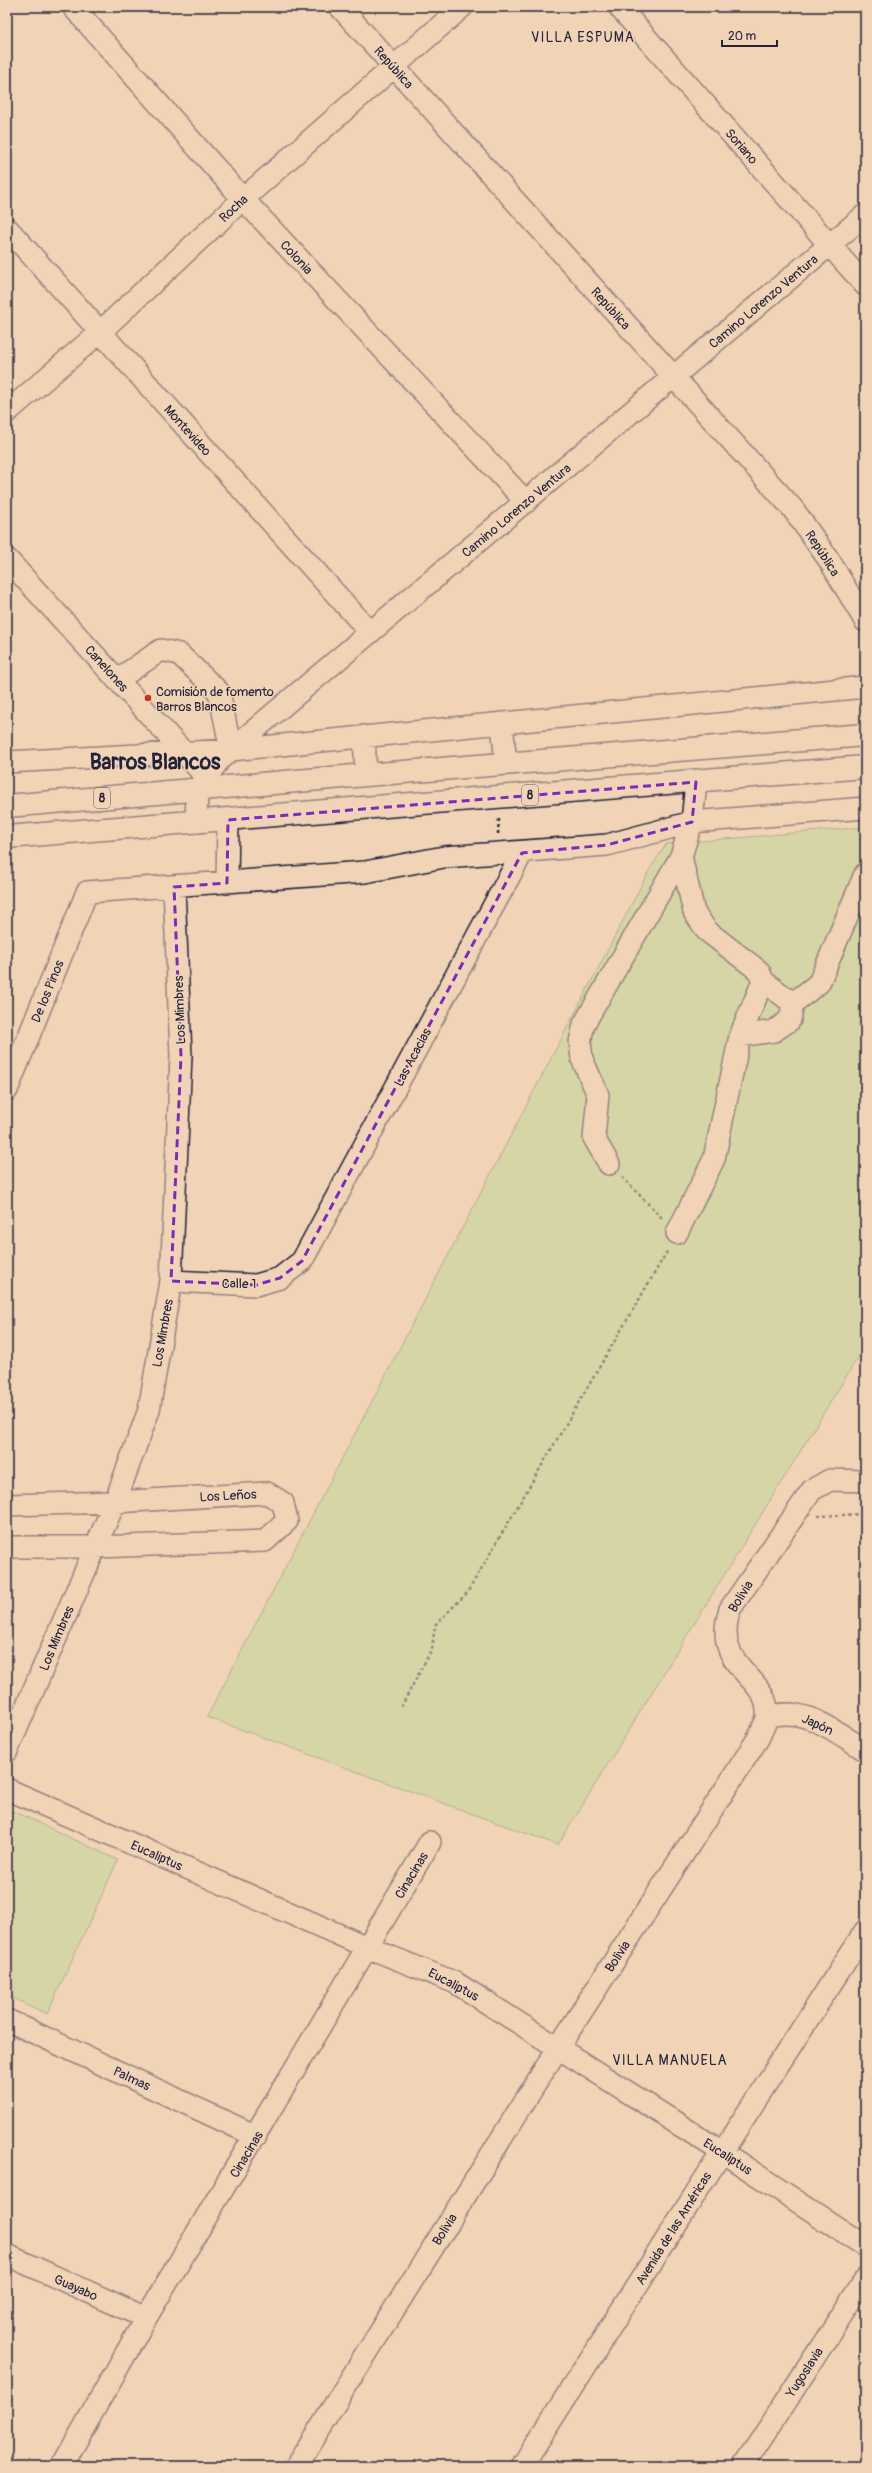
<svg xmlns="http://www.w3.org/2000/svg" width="872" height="2473" viewBox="0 0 872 2473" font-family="Pangolin,sans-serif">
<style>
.green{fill:#b6d892;stroke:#6c7d66}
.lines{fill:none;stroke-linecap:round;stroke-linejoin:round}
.minor-casing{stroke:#22223b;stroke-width:24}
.highway-casing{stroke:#22223b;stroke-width:25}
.path{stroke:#22223b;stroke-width:2.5;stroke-dasharray:3 3;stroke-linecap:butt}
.minor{stroke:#f1d3b7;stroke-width:21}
.highway{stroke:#f1d3b7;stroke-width:22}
.marked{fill:none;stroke:#7b2cbf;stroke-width:3;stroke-dasharray:8 5;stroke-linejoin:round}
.poi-dot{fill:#c8321e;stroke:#f1d3b7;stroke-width:1.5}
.labels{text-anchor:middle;stroke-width:3;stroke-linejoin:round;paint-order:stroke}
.shield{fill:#f1d3b7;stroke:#605760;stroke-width:1}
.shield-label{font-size:12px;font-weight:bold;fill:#22223b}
.street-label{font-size:13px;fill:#22223b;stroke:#f1d3b7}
.poi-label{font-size:13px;fill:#22223b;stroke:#f1d3b7;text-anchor:start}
.neighbourhood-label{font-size:14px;letter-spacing:1px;fill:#22223b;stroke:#f1d3b7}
.town-label{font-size:21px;font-weight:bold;fill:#22223b;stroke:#f1d3b7}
</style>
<rect width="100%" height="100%" fill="#f1d3b7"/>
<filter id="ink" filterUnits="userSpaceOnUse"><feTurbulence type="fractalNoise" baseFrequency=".025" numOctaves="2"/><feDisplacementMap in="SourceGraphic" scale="8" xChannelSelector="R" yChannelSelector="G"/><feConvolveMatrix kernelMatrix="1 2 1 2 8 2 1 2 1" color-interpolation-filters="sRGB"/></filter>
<g filter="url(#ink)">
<path class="green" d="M865,827v519l-307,499 -351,-128 443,-848 16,-25z
M13,1811l105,49 -71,154 -40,-19v-172z"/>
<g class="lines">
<defs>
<path id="minor" d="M73,7l170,192 283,303
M340,7l453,502 36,51 36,61
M619,7l246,278
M7,228l362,403
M7,412l93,-80 143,-133 219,-192
M7,559l200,219
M117,680l44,-30 18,4 40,38 12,58
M502,724l4,39
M364,736l2,39
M7,762l224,-12 634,-63
M196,822l1,-32 23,-31 645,-544
M227,883l1,-63
M793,1003l26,-20 46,-109
M740,1036l34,-5 16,-11 3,-17 -30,-22
M7,1090l80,-198 278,-20 79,-15 163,-12 85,-23 4,-40
M609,1164l-15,-26 4,-43 -16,-36 -2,-17 4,-18 97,-168 11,-34 173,-14
M677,1233l37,-74 26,-123 23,-55 -4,-10 -52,-40 -13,-19 -13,-56
M171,1281l85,4 24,-7 22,-17 220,-408
M7,1505l108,-3 152,-9 16,10 4,18 -22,20 -170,6h-88
M767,1717c37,-12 67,14 98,33
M7,1751l108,-249 34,-92 22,-129 10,-225 -7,-169
M7,1789l360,158 89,36 266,169 143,94
M7,2020l249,116
M7,2255l139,63
M62,2466l84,-148 284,-476
M296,2466l262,-418 201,-311c2,-6 7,-14 8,-20 4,-43 -57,-46 -37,-108l82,-119 18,-10 35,1
M522,2466l200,-314 143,-221
M744,2466l121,-187"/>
<path id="highway" d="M7,806l359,-31 499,-40
M7,837l858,-70"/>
</defs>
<use href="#minor" class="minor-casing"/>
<use href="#highway" class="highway-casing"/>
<path class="path" d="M498,834l1,-17
M622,1177l41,42
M818,1516l47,-2
M401,1707l31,-58 3,-24 32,-32 201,-343"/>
<use href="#minor" class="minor"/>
<use href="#highway" class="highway"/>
</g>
</g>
<path d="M0 0H872V2473H0ZM696,782l-4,40 -85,23 -85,8 -220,408 -22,17 -24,7 -85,-4 10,-225 -7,-169 53,-4 1,-63z" fill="#f1d3b7" fill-opacity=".55" fill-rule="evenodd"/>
<path class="marked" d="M696,782l-4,40 -85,23 -85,8 -220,408 -22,17 -24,7 -85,-4 10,-225 -7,-169 53,-4 1,-63z"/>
<circle class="poi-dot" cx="148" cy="698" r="4"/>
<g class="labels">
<g class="shield">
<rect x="522" y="785" width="16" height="20" rx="3"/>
<rect x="94" y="788" width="16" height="20" rx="3"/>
</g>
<g class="shield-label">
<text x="530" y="799">8</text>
<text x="102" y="802">8</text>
</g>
<g class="street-label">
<text transform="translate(394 67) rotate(48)" y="5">República</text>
<text transform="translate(742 146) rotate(49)" y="5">Soriano</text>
<text transform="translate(233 208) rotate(-43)" y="5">Rocha</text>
<text transform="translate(297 257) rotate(47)" y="5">Colonia</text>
<text transform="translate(763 301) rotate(-40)" y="5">Camino Lorenzo Ventura</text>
<text transform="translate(611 308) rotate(48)" y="5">República</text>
<text transform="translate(188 430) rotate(48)" y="5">Montevideo</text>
<text transform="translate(516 510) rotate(-40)" y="5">Camino Lorenzo Ventura</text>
<text transform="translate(823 553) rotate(57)" y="5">República</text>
<text transform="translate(107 668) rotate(48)" y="5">Canelones</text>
<text transform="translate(47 991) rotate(-68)" y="5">De los Pinos</text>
<text transform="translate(179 1010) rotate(-92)" y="5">Los Mimbres</text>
<text transform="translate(412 1057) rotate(-62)" y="5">Las Acacias</text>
<text x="239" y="1288">Calle 1</text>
<text transform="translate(162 1333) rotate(-80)" y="5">Los Mimbres</text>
<text transform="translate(228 1495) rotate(-3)" y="5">Los Leños</text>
<text transform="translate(740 1596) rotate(-58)" y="5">Bolivia</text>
<text transform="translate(56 1638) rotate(-67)" y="5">Los Mimbres</text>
<text transform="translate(818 1724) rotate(25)" y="5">Japón</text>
<text transform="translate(157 1855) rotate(24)" y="5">Eucaliptus</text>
<text transform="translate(411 1875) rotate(-59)" y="5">Cinacinas</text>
<text transform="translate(617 1956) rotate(-57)" y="5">Bolivia</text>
<text transform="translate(454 1984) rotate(28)" y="5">Eucaliptus</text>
<text transform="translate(132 2078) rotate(25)" y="5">Palmas</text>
<text transform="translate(246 2154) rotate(-59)" y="5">Cinacinas</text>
<text transform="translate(728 2156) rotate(33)" y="5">Eucaliptus</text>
<text transform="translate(673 2228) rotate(-58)" y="5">Avenida de las Américas</text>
<text transform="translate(444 2229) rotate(-58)" y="5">Bolivia</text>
<text transform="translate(76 2287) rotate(24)" y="5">Guayabo</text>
<text transform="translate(804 2372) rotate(-57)" y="5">Yugoslavia</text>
</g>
<g class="poi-label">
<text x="156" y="696">Comisión de fomento<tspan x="156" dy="15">Barros Blancos</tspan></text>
</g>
<g class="neighbourhood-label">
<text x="583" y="42">VILLA ESPUMA</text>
<text x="670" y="2065">VILLA MANUELA</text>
</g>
<g class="town-label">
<text x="155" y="769">Barros Blancos</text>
</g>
</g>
<rect width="872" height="2473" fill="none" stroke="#f1d3b7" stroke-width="24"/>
<rect x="12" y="12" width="848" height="2449" fill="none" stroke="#22223b" stroke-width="1.5" filter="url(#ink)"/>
<path d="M722 40v6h55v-6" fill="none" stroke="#22223b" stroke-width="2"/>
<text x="728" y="40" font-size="12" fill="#22223b" stroke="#f1d3b7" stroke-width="3" paint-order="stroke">20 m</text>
</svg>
